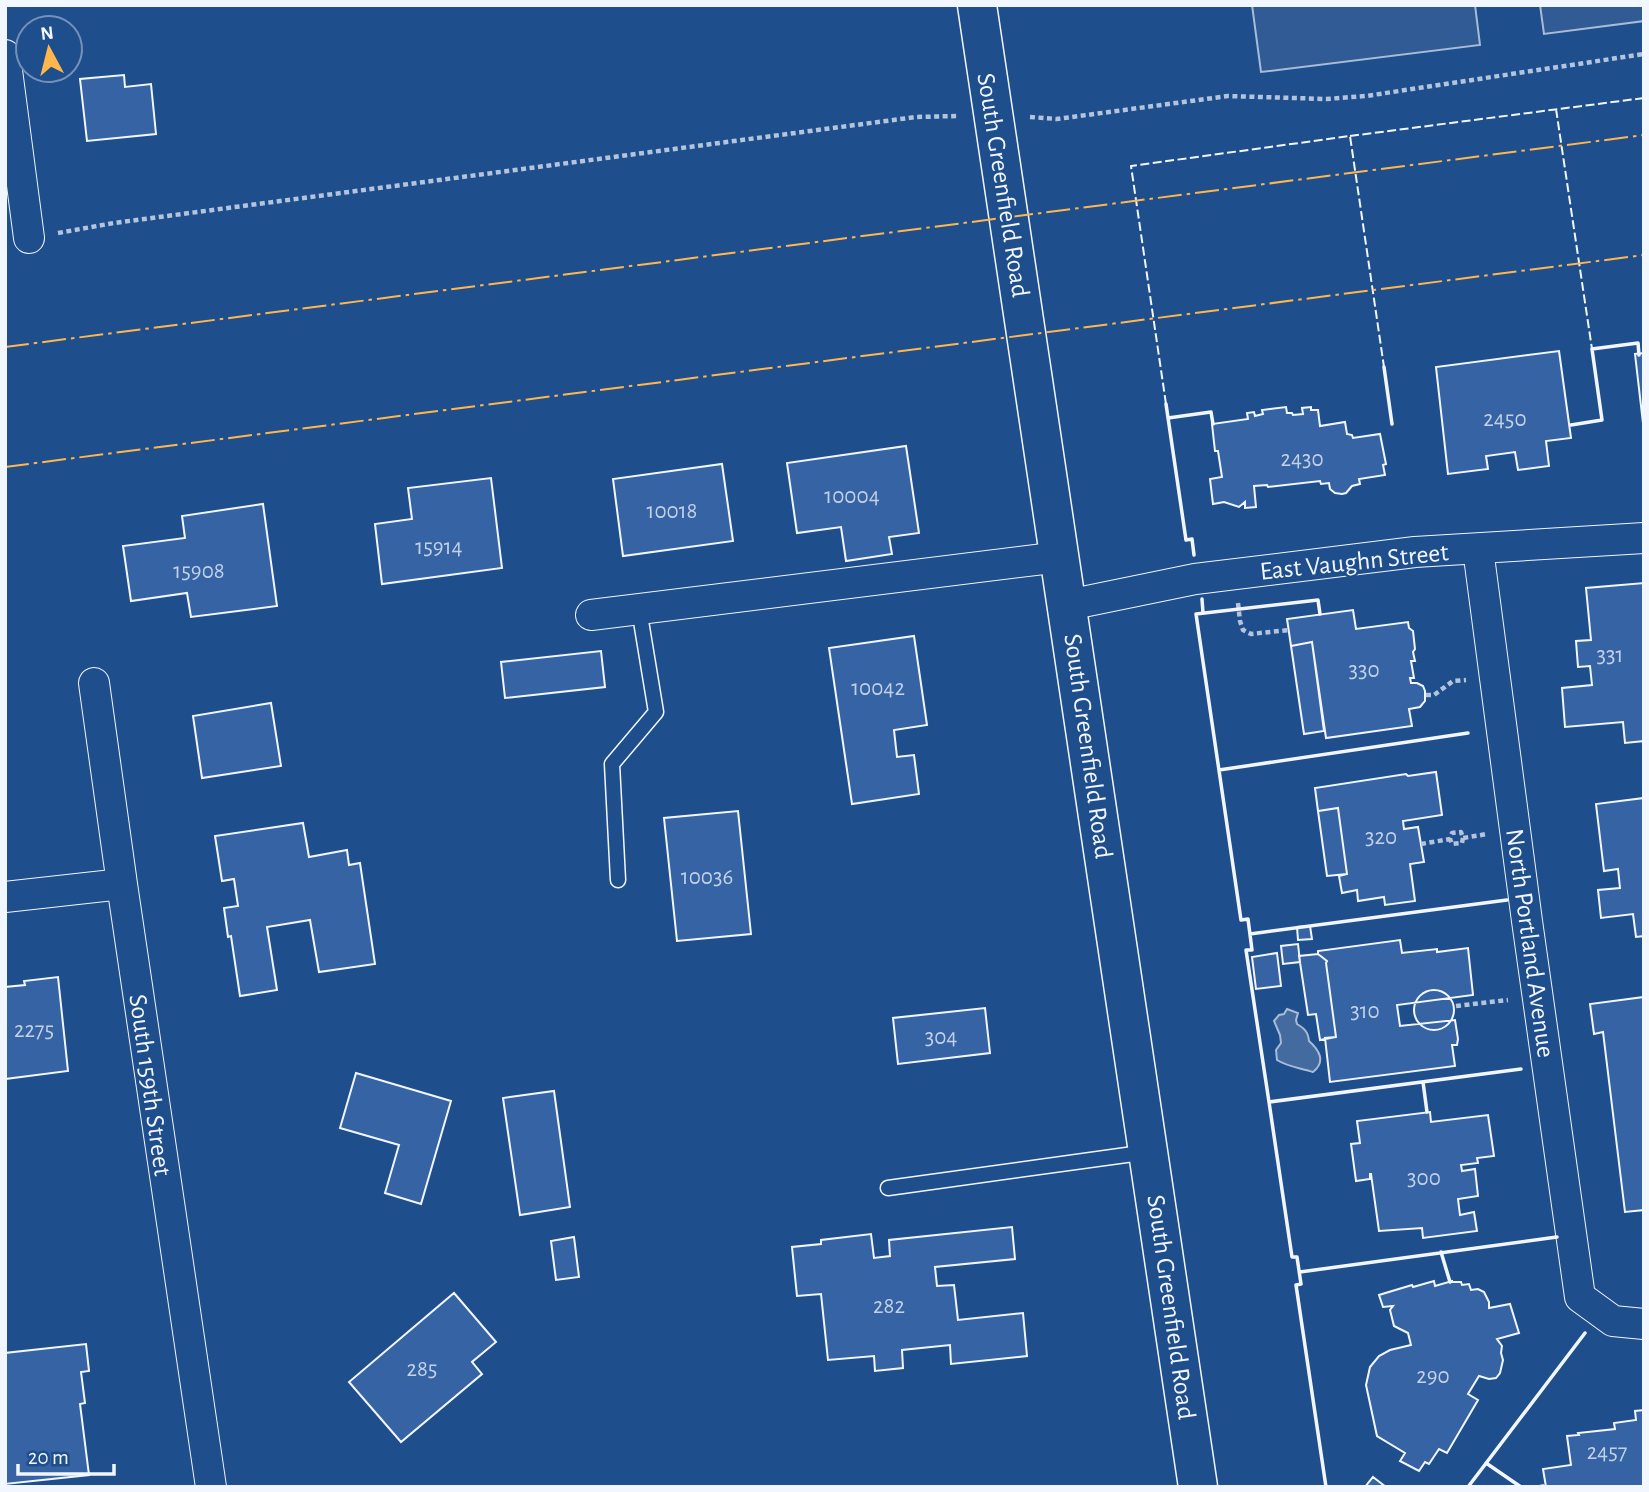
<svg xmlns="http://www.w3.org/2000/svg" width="1649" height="1492" viewBox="0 0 1649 1492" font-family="'Alegreya Sans',sans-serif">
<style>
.built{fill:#305b95;stroke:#a8bbd7;stroke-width:2}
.water{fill:#446ba0;stroke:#a8bbd7;stroke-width:2}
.building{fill:#3563a3;stroke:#f2f6ff;stroke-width:2}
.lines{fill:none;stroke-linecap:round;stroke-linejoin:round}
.lane-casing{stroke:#f2f6ff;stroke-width:17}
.street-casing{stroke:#f2f6ff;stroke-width:32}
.secondary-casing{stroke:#f2f6ff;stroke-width:41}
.path{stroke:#b3c4dc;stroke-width:4.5;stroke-dasharray:5 3.5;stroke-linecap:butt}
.lane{stroke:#1f4e8c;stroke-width:14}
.street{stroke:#1f4e8c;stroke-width:30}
.secondary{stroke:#1f4e8c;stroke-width:38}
.fence{stroke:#f2f6ff;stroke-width:2;stroke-dasharray:9 3.5;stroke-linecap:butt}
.wall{stroke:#f2f6ff;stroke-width:3.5}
.power{stroke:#ffb74d;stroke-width:2;stroke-dasharray:24 5 3.5 5;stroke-linecap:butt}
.labels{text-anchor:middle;stroke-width:5;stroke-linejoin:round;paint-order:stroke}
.number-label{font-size:23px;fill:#c3d1e8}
.street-label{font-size:26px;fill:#f2f6ff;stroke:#1f4e8c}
</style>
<rect width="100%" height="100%" fill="#1f4e8c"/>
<path class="built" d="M1252,5h223l5,40 -219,27z
M1540,5h104v16l-100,13z"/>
<path class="water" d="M1287,1009l11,4 -2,7 1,4c8,5 11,8 12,17 9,8 18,20 4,31 -12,-4 -25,-5 -36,-12l-1,-10 5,-7 -1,-8 -6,-14 5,-6 5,-1z"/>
<path class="building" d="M124,75l1,12 26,-3 5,50 -69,7 -7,-62z
M1559,351l12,87 -25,3 3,25 -31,4 -3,-18 -29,4 2,13 -40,5 -12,-107z
M1644,353v79l-9,-78z
M1286,407l1,6h5l1,2 10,-1 -1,-6 9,-1v3h7l2,16 25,-4 2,12 5,1 1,3 27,-4 6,30 -3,1 2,10 -26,4 1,5 -8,2 -6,7 -4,1 -7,-1 -5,-4 -1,-6 -8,1 -1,-3 -52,6 -1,-2 -13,1 2,21 -11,1v-6l-6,5 -15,-5 -11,2 -3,-25 12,-2 -4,-26h-3l-3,-27 36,-5 -1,-6 7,-1 1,4 8,-2 -1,-4z
M906,446l13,87 -30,4 3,17 -46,7 -5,-34 -44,6 -10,-70z
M722,464l11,77 -110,15 -10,-77z
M491,478l11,90 -120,16 -7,-60 37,-5 -4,-31z
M263,504l14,102 -86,11 -4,-24 -56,8 -8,-55 62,-8 -3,-22z
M1644,583v158l-19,2 -2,-21 -58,5 -3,-39 30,-3 -2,-19 -12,1 -2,-26 15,-1 -5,-52z
M1353,610l3,19 52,-7 1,6 4,3 2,18 -2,3 2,9h-4l3,17h-4l1,5h6l6,3 2,5v10l-5,6 -11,2 3,17 -86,12 -14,-96 -21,4 -4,-27z
M914,636l13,89 -33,5 3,27 17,-2 5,39 -67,10 -23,-156z
M1312,642l12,89 -20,3 -13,-88z
M601,651l4,36 -100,11 -4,-36z
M271,703l10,63 -79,12 -9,-62z
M1436,772l6,43 -39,6 1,8 14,-2 6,35 -14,2 5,37 -30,4 -1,-8 -26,4 -1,-11 -15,3 -3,-17 8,-2 -9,-66 -20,3 -3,-23 91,-14 2,2z
M1644,798v138l-8,1 -3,-23 -32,4 -3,-28 22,-2 -2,-19 -14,2 -8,-67z
M1338,808l9,66 -20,2 -9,-65z
M738,811l13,123 -74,7 -13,-123z
M303,823l6,34 38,-7 2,15 11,-2 15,101 -56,8 -9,-52 -43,7 10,63 -37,6 -9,-60 -3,1 -4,-29 14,-2 -4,-27 -12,2 -7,-45z
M1310,926l2,13 -14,1 -1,-13z
M1400,940l2,13 35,-4v3l31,-4 5,47 -76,10 3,21 55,-6 3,19 -1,6h-5l3,21 -125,16 -5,-44 11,-1 -10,-74 1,-2 -9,-7v-3z
M1298,944l2,18 -17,2 -2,-18z
M1277,953l4,33 -25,3 -4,-32z
M1318,954l9,7 -1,2 10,74 -16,3 -4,-26 -8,1 -9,-59z
M58,977l10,94 -63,8v-92l20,-2 -1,-4z
M1414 1010a20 20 0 1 1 40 0a20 20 0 1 1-40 0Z
M1644,997v213l-19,2 -22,-180 -9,2 -4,-30z
M985,1008l5,45 -92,11 -5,-46z
M356,1073l95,28 -30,103 -36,-11 14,-48 -59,-17z
M554,1091l16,116 -50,8 -17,-117z
M1430,1112l1,10 57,-7 6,41 -17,2 1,5 -17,2 1,6 13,-2 3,27 -20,3 2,16 14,-3 3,19 -54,7 -1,-10 -43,3 -8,-57h-1v5l-14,2 -5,-37 9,-1 -3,-22z
M1012,1227l3,32 -80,8 2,19 17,-1 4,35 65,-7 4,43 -76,8 -1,-19 -48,5 1,18 -28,3 -1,-15 -46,4 -7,-66 -24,2 -5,-49 29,-3v-4l50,-6 3,24 16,-2 -1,-16z
M574,1237l5,40 -23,3 -5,-39z
M1434,1281l1,5 17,-5v1h9l1,3 7,-1 2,6 7,-1 6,3 5,10v6l21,-4 9,29 -22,6 5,7 -1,7 2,7 -3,13 -4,5 -7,1 -10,-3 -11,18 10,6 -31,53 -8,-4 -10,15 -4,-2 -6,9 -19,-10 5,-8 -28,-17 -11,-51 4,-18 9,-11 11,-6 21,-5 -3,-12 -14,-7 -4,-16 3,-4 -10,1 -4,-12 33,-10 1,2z
M454,1293l42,49 -24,20 10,12 -81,68 -52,-60z
M86,1344l3,27 -8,1 4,31 -5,1 9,71 -84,9v-131z
M1644,1410v77h-98l-3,-18 28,-4 -4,-29 12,-1 -1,-2 37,-4 -1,-6 22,-3 -1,-9z
M1373,1477l13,10h-21z"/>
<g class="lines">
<defs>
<path id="lane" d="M618,880l-6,-116 44,-52 -17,-103
M888,1188l260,-36"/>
<path id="street" d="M5,55l24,183
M1478,549l49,372 53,376 33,24 31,3
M1068,605l127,-26 220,-27 229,-14
M591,615l469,-58
M94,683l28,201 89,603
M5,897l117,-13"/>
<path id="secondary" d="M977,5l221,1482"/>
</defs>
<use href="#lane" class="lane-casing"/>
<use href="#street" class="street-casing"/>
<use href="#secondary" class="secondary-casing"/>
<path class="path" d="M1030,117l27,2 171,-23 98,3 40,-3 278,-42
M58,233l56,-10 802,-106 42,-1
M1238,603l2,18 3,9 8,4 38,-4
M1426,695h8l19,-14 13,-1
M1463,838l-1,5 -10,1 -2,-5 2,-6 9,-1 2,6 24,-4
M1421,844l29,-5
M1456,1006l52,-6"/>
<use href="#lane" class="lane"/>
<use href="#street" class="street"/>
<use href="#secondary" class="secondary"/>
<path class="fence" d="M1556,109l36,240
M1350,136l294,-38
M1166,404l-35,-238 219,-30 34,231"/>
<path class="wall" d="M1384,367l8,57
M1166,404l20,136 6,-1 2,16
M1168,418l43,-6 2,12
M1571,425l31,-5 -10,-71 46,-6 1,12
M1202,599l1,14
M1320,614l-2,-14 -122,14 45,306 7,-1 4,31h-6l23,152 252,-33
M1219,770l249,-37
M1250,934l257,-34
M1423,1082l4,30
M1269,1102l23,155h5l4,27 -5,1 30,202
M1441,1252l9,30
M1300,1272l257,-35
M1486,1463l35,24
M1468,1487l117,-154
M1538,1487l5,-1"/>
<path class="power" d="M5,347l1639,-212
M5,467l1639,-212"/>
</g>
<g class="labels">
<g class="number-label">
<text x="1505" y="426">2450</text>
<text x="1302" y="466">2430</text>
<text x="852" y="503">10004</text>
<text x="672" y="518">10018</text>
<text x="439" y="554">15914</text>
<text x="199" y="578">15908</text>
<text x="1610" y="662">331</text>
<text x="1364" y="677">330</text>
<text x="878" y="695">10042</text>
<text x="1381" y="844">320</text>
<text x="707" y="884">10036</text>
<text x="1365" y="1018">310</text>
<text x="34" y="1037">2275</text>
<text x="941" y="1044">304</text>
<text x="1424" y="1185">300</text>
<text x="889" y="1313">282</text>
<text x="422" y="1376">285</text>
<text x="1433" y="1383">290</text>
<text x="1607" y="1459">2457</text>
</g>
<g class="street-label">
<text transform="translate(1004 185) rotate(81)" y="9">South Greenfield Road</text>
<text transform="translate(1354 561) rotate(-6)" y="9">East Vaughn Street</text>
<text transform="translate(1089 746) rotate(82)" y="9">South Greenfield Road</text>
<text transform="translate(1531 943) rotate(82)" y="9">North Portland Avenue</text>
<text transform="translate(151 1085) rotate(82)" y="9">South 159th Street</text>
<text transform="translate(1172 1307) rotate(82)" y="9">South Greenfield Road</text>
</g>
</g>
<rect width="1649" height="1492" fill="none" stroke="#f2f6ff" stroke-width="14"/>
<g transform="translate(49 49) rotate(353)"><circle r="33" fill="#1f4e8c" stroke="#7391ba" stroke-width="2"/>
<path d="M0-5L12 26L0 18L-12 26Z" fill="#ffb74d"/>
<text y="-10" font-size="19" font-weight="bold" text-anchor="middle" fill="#f2f6ff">N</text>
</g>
<path d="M18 1464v10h96v-10" fill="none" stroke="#f2f6ff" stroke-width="3.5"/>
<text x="28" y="1464" font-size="21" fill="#f2f6ff" stroke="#1f4e8c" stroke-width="5" paint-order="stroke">20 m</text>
</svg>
